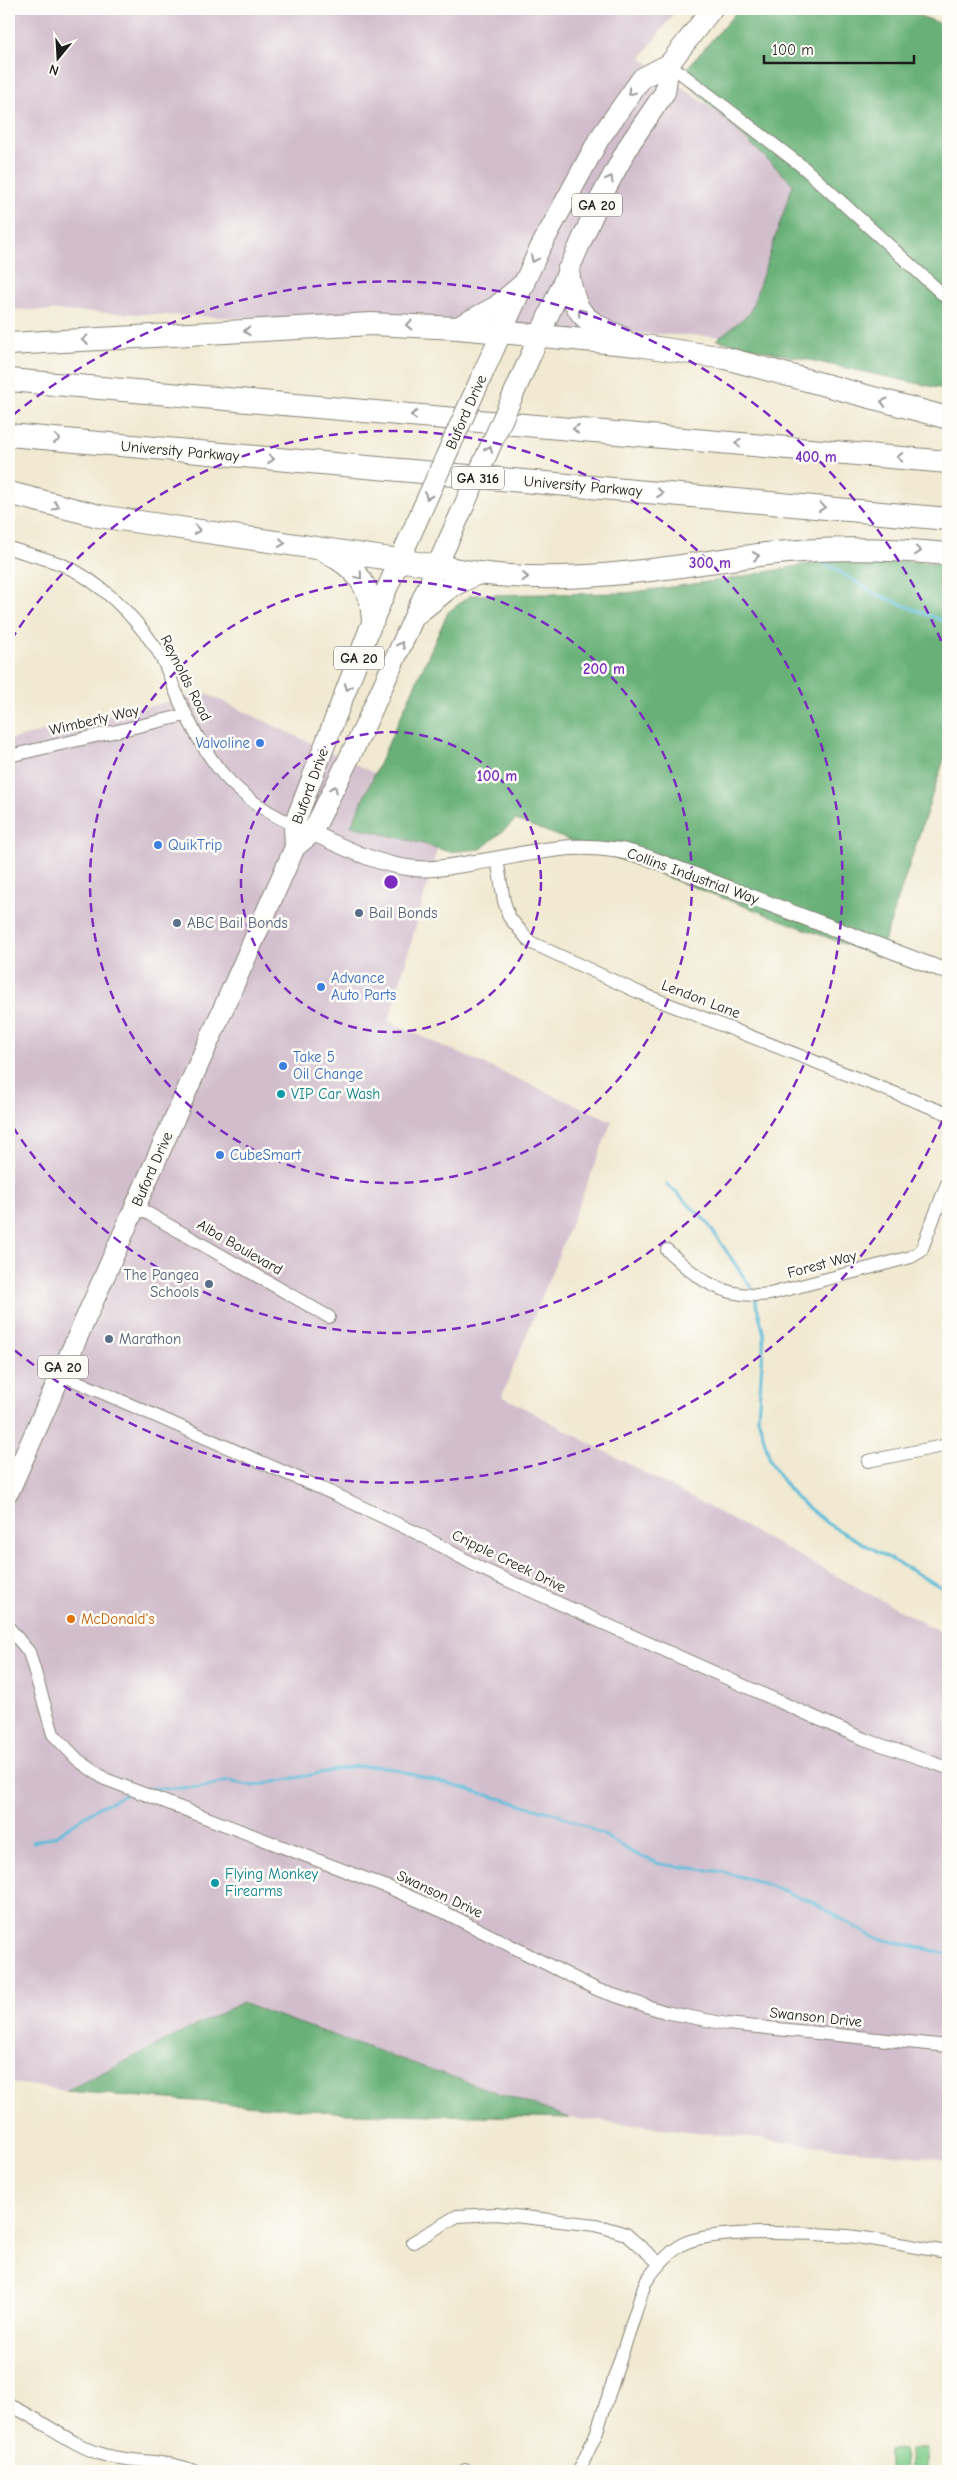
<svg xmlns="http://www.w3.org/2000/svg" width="957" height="2480" viewBox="0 0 957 2480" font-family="'Comic Neue',sans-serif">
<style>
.industrial{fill:#d1bdcc}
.green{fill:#81cd8b;stroke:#4e7454}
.forest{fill:#68b077;stroke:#42664a}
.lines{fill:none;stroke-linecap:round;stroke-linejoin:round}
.stream{stroke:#5bbcd9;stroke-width:3}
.minor-casing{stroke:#868276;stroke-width:14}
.tertiary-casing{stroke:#868276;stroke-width:17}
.trunk-casing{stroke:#868276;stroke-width:22}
.motorway-casing{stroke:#868276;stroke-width:24}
.minor{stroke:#fff;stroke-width:12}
.tertiary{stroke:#fff;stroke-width:15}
.trunk{stroke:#fff;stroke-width:20}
.motorway{stroke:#fff;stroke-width:22}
.trunk-bridge-casing{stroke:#868276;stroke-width:22;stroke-linecap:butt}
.trunk-bridge{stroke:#fff;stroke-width:20}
.oneway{stroke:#999}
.ring{fill:none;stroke:#7b2cbf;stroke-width:2.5;stroke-dasharray:9 6}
.shop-dot{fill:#3f7fe0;stroke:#fdfcf7;stroke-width:2}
.service-dot{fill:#5c6f8a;stroke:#fdfcf7;stroke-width:2}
.culture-dot{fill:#0f9aa8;stroke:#fdfcf7;stroke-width:2}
.food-dot{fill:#e8710a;stroke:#fdfcf7;stroke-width:2}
.labels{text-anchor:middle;stroke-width:5;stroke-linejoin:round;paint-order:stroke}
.shield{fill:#fdfcf7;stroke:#605f5e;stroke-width:1}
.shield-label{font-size:14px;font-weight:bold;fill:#1c1c1c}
.street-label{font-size:15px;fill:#1c1c1c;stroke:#fdfcf7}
.shop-label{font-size:15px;fill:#366cbe;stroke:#fdfcf7;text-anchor:start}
.service-label{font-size:15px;fill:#4e5e75;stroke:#fdfcf7;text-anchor:start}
.culture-label{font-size:15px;fill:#0d838f;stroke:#fdfcf7;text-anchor:start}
.food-label{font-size:15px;fill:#c56008;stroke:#fdfcf7;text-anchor:start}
.centre{fill:#7b2cbf;stroke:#fdfcf7;stroke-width:2.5}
.ring-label{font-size:15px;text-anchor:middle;font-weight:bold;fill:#7b2cbf;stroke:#fdfcf7;stroke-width:5;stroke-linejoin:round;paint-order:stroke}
</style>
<rect width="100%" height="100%" fill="#fdfcf7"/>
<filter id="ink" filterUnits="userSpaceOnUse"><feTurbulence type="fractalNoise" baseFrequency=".02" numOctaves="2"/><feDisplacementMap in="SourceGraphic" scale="10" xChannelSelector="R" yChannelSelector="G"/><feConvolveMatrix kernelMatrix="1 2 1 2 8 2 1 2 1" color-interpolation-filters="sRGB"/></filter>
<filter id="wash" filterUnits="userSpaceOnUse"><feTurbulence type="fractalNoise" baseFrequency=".0096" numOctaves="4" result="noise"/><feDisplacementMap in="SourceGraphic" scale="20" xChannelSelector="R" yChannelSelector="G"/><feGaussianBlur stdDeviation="1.12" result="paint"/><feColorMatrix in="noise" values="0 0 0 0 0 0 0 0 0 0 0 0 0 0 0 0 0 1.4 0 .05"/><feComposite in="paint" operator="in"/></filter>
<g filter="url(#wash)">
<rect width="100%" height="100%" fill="#f1e9d1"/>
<path class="industrial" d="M9,9h668l-36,49 163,116 -44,164 -751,-29z
M205,693l247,117 -7,11 -56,201 223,99 -110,275 446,240v524l-378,-42 -329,-115 -175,88 -57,-9v-1342z"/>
<path class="green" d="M904,2449l1,22h-17v-21z
M910,2449h16v22h-16z"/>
<path class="forest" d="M739,9h161l48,17v364l-232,-50 34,-27 43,-129 -113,-108z
M845,557l103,7v183l-69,210 -363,-137 -35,29 -31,3 -34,-10 -65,-16 97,-214 23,-17 156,-2 102,-14z
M241,2003l329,115 -223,-5 -281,-22z"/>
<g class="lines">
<path class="stream" d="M820,560l56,34 72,29
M667,1184l39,37 48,71
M755,1298l9,37 -6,82 12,43 7,13 18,24 33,27 120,67
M145,1789l59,-2 24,-6 26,5 102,-20 30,1 174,48 42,19 31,19 27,11 63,8 34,9 54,20 61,36 76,17
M33,1842l22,-6 42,-28 32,-15"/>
</g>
</g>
<g filter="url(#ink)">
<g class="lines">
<defs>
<path id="minor" d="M669,64l134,103 145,132
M9,548c18,6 37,10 54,17 37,16 70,50 93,83 10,15 16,35 23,52 28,61 52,96 115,125
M9,756l177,-41
M497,859l7,42 5,16 21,25 110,51 308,121
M135,1206l194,111
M667,1250c31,30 57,50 103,44l141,-37 10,-6 27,-70
M60,1374l274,120 85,40 61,34 354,158 30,13 84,29
M868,1461l80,-16
M9,1628l20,24 24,82 25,26 27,19 285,109 52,23 156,79 67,22 62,12 221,22
M413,2242l44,-26 39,-2 100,11 30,9 33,29
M9,2405c32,14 60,39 95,50 29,8 61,4 90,16
M465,2470v1
M579,2471l17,-37 49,-151c10,-15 21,-28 36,-38 28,-17 131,-12 166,-9 34,3 67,12 101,16"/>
<path id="tertiary" d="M304,829c33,15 70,35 107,39 20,3 42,-2 61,-5 67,-10 110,-27 177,-5l299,114"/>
<path id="trunk" d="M484,371l55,-121 60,-111 43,-61 27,-14 43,-55
M522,375l78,-176 31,-57 34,-50 4,-28
M295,847l17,-14 51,-103 92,-204
M9,1491l286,-644 -1,-22 79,-205 43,-97"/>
<path id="motorway" d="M568,271c6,44 15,49 54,67
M458,328l39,-21 26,-22
M9,344l362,-20 87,4 179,17 88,13 223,60
M9,380l939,82
M9,435l939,84
M9,493l90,23 339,50c115,25 214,3 328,-12 61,-7 121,-6 182,0
M328,553c29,15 43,34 45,67
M417,613l34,-27 25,-12"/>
</defs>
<use href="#minor" class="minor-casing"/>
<use href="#tertiary" class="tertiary-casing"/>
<use href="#trunk" class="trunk-casing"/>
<use href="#motorway" class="motorway-casing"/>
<use href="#minor" class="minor"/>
<use href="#tertiary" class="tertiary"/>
<use href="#trunk" class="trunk"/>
<use href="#motorway" class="motorway"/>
<defs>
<path id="trunk-bridge" d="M416,523l68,-152
M455,526l67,-151"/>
</defs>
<use href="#trunk-bridge" class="trunk-bridge-casing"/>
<use href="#trunk-bridge" class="trunk-bridge"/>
</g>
<defs><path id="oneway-chevron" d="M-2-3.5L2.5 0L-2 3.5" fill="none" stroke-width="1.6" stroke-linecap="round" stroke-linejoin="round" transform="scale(1.25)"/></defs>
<g class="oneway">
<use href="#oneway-chevron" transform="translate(631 92) rotate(127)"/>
<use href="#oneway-chevron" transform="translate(610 179) rotate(-61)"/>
<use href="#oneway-chevron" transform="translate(534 259) rotate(115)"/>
<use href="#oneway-chevron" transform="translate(581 312) rotate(-129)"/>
<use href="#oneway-chevron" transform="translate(409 325) rotate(-179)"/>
<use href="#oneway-chevron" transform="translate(247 331) rotate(177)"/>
<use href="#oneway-chevron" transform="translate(85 340) rotate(177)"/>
<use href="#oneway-chevron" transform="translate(884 402) rotate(-164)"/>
<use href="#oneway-chevron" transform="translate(414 415) rotate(-175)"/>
<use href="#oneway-chevron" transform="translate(576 429) rotate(-175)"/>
<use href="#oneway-chevron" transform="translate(57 439) rotate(5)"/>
<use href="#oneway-chevron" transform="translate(738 443) rotate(-175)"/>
<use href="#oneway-chevron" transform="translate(489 449) rotate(-66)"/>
<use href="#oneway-chevron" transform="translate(900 457) rotate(-175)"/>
<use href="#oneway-chevron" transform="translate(271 459) rotate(5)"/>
<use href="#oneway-chevron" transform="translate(660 493) rotate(5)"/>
<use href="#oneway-chevron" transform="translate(428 496) rotate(114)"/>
<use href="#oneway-chevron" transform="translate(56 506) rotate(14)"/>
<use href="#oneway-chevron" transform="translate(822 507) rotate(5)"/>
<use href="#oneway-chevron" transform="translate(197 530) rotate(8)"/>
<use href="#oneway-chevron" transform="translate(282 543) rotate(8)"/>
<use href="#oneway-chevron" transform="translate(918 551) rotate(5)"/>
<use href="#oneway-chevron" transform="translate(756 556) rotate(-8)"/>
<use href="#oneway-chevron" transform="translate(359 576) rotate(50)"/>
<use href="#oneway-chevron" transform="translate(525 577) rotate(2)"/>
<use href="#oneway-chevron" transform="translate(401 645) rotate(-65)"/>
<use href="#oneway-chevron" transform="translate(348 687) rotate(111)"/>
<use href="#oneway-chevron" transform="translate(334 789) rotate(-64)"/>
</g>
</g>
<g class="ring">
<circle cx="391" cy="882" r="150"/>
<circle cx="391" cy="882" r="301"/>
<path d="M11 640A451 451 0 1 1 11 1124"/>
<path d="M948 1107A601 601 0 0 1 13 1349M13 415A601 601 0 0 1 948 657"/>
</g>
<g class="shop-dot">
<circle cx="260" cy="743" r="5"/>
<circle cx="158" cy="845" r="5"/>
<circle cx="321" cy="987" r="5"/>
<circle cx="283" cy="1066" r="5"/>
<circle cx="220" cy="1155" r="5"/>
</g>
<g class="service-dot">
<circle cx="359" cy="913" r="5"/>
<circle cx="177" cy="923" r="5"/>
<circle cx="209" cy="1284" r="5"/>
<circle cx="109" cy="1339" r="5"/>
</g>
<g class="culture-dot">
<circle cx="281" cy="1094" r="5"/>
<circle cx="215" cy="1883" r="5"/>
</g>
<circle class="food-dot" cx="71" cy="1619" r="5"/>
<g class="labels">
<g class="shield">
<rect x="572" y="193.5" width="50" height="23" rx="4"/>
<rect x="452" y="466.5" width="52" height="23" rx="4"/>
<rect x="334" y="646.5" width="50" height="23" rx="4"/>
<rect x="38" y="1355.5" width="50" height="23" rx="4"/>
</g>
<g class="shield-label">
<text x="597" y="210">GA 20</text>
<text x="478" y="483">GA 316</text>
<text x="359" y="663">GA 20</text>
<text x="63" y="1372">GA 20</text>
</g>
<g class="street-label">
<text transform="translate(466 412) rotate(-66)" y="5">Buford Drive</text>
<text transform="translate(180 451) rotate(5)" y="5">University Parkway</text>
<text transform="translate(583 486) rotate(5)" y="5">University Parkway</text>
<text transform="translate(186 678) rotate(63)" y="5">Reynolds Road</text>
<text transform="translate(94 720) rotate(-13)" y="5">Wimberly Way</text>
<text transform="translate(310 786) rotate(-70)" y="5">Buford Drive</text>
<text transform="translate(693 876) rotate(20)" y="5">Collins Industrial Way</text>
<text transform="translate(701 999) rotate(21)" y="5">Lendon Lane</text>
<text transform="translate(152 1169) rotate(-66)" y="5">Buford Drive</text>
<text transform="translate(240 1247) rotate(30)" y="5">Alba Boulevard</text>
<text transform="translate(822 1264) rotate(-15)" y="5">Forest Way</text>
<text transform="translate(509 1561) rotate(26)" y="5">Cripple Creek Drive</text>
<text transform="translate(440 1894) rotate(25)" y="5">Swanson Drive</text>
<text transform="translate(816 2017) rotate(6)" y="5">Swanson Drive</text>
</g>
<g class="shop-label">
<text x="250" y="748" text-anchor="end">Valvoline</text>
<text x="168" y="850">QuikTrip</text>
<text x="331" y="983">Advance<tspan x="331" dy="17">Auto Parts</tspan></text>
<text x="293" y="1062">Take 5<tspan x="293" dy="17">Oil Change</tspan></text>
<text x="230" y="1160">CubeSmart</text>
</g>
<g class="service-label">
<text x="369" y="918">Bail Bonds</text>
<text x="187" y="928">ABC Bail Bonds</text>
<text x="199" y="1280" text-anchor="end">The Pangea<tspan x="199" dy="17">Schools</tspan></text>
<text x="119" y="1344">Marathon</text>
</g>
<g class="culture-label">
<text x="291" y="1099">VIP Car Wash</text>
<text x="225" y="1879">Flying Monkey<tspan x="225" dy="17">Firearms</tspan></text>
</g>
<g class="food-label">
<text x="81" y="1624">McDonald's</text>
</g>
</g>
<circle cx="391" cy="882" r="8" class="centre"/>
<g class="ring-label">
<text x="816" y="462">400 m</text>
<text x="710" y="568">300 m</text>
<text x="604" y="674">200 m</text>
<text x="497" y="781">100 m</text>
</g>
<rect width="957" height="2480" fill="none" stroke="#fdfcf7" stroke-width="30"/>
<g transform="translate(58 58) rotate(198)" stroke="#fdfcf7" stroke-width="4" paint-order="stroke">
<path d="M0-4L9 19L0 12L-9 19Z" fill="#1c1c1c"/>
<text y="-8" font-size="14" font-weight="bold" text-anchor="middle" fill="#1c1c1c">N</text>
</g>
<path d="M764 55v8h150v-8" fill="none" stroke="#1c1c1c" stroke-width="2.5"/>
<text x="772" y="55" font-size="15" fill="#1c1c1c" stroke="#fdfcf7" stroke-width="4" paint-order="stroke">100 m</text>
</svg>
